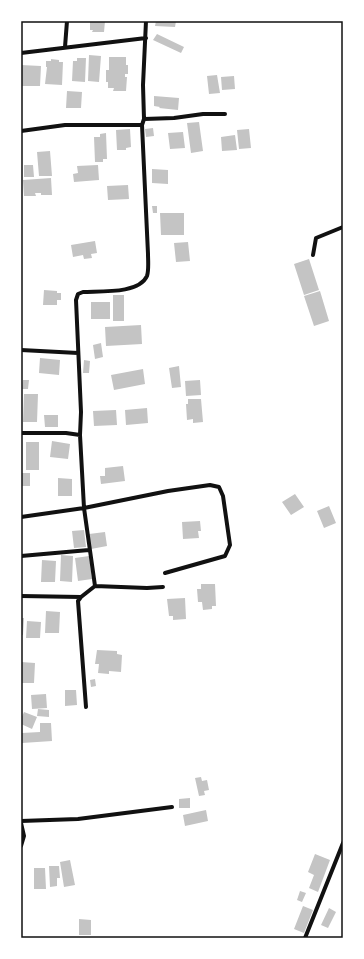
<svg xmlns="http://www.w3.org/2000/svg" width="364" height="959" viewBox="0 0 364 959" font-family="'Golos Text',sans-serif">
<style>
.building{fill:#c4c4c4}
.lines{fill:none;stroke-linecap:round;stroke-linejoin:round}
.minor{stroke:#111;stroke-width:4}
.neatline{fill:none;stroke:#111;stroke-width:1.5}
</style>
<rect width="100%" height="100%" fill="#fff"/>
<path class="building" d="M90,21h15l-1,11h-12l1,-2h-3z
M156,21h20l-1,6 -20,-1z
M157,34l27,13 -3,6 -28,-13z
M89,55l12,1 -2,26 -11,-1z
M109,57h17v8h2v9h-3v3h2l-1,14h-13l1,-3h-6v-6h-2v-12h3z
M77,58h9l-1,24 -13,-1 1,-20h4z
M51,59l8,1v2h4l-1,23 -17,-1 2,-17h-1v-6h5z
M21,65l20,1 -1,20h-19z
M217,75l3,18 -11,1 -2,-18z
M234,76l1,13 -13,1 -1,-13z
M67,91l15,1 -1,16h-15z
M154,96l25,2 -1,12 -19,-2 1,-1 -6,-1z
M199,122l4,29 -12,2 -4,-30z
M153,128l1,8 -8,1 -1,-8z
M130,129l1,18 -5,1v2h-9l-1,-20z
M249,129l2,19 -12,1 -2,-19z
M183,132l2,16 -15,1 -2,-16z
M106,133l1,26h-4v3h-8l-1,-25h6v-3z
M235,135l2,15 -15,1 -1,-14z
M50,151l2,25h-13l-2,-24z
M24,165h9l1,12h-10z
M98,165l1,15 -25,2 -1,-8 5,-1 -1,-7z
M152,169l16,1v14l-16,-1z
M51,178l1,17h-11v-2h-6l1,3h-12l-1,-16z
M128,185l1,14 -21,1 -1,-14z
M152,206h5v7h-4z
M160,213h24v22h-23z
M95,241l2,12 -6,1 1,4 -8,1 -1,-4 -10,2 -2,-12z
M188,242l2,19 -14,1 -2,-19z
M309,259l10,31 -15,5 -10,-31z
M44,290l13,1v2h4v7h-4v5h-14z
M320,291l9,30 -15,5 -10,-30z
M113,295h11v26h-11z
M91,302h19v17h-19z
M141,325l1,19 -36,2 -1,-19z
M101,343l2,14 -8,2 -2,-14z
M40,358l20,2 -1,15 -20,-2z
M84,360l6,1 -1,12h-6z
M179,366l2,21 -9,1 -3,-20z
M143,369l2,15 -31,6 -3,-15z
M23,380h6l-1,9h-6z
M200,380l1,15 -15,1 -1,-15z
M24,394h14l-1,28h-14z
M188,399h13l2,23 -10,1v-4l-6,1 -1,-16h2z
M147,408l1,15 -22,2 -1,-15z
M116,410l1,15 -23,1 -1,-15z
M44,415h14v12h-13z
M52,441l18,3 -2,15 -18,-2z
M26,442h13v28h-13z
M123,466l2,15 -24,3 -1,-8h5v-8z
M21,473h9v13h-9z
M58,478l14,1v17h-14z
M295,494l9,13 -13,8 -9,-13z
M329,506l7,17 -12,5 -7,-17z
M200,521l1,10h-3l1,7 -16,1 -1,-17z
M84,530l2,17 -12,1 -2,-17z
M105,532l2,14 -16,3 -2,-15z
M61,555l12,1 -1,26 -12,-1z
M89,556l3,23 -14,2 -3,-23z
M42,560l14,1 -1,21h-14z
M201,584h14l1,22h-4v3l-9,1 -1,-8h-4l-1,-13h4z
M185,598l1,21 -13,1v-4h-4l-2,-17z
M46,611l14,1 -1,21h-14z
M21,618h3l-1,17h-2z
M27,621l14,1 -1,16h-14z
M97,650l20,1v3l5,1 -1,17 -12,-1v3l-11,-1 1,-9h-4z
M21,662l14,1 -1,20h-13z
M95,679l1,7 -5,1 -1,-7z
M65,690h11l1,15 -12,1z
M46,694l1,14 -15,1 -1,-14z
M38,709l11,1v7l-12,-1z
M24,712l13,5 -5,12 -11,-5v-5z
M40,723h11l1,18 -30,2v-10l18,-1z
M201,777l1,4 5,-1 2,10 -5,1 1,4 -6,1 -4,-18z
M190,798v10h-11v-9z
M206,810l2,11 -23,5 -2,-11z
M315,854l15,6 -12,32 -9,-4 5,-13 -6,-3z
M70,860l5,25 -11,2 -4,-25z
M49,866h10l1,12h-3v8l-7,1z
M34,868h11l1,21h-12z
M300,891l6,2 -4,9 -5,-2z
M303,906l10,4 -9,23 -10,-4z
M329,908l7,4 -8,16 -7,-3z
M79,919l12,1v15h-12z"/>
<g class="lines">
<path class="minor" d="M146,21l-3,64 1,34 -2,6 6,129c0,6 1,16 -1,22 -8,18 -46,15 -64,16l-5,2 -2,6 5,112 -1,23 4,73 11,78 52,2 16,-1
M65,47l2,-26
M21,53l125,-15
M144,119l30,-1 29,-4h22
M21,131l44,-6h77
M313,255l3,-17 27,-11
M21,350l57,3
M21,433h45l14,2
M21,517l63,-9 84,-17 42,-6 9,2 4,9 7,49 -5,11 -60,17
M21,556l68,-6
M21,596l60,1
M86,707l-8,-106 3,-4 14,-11
M21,821l57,-2 94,-12
M21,823l3,13 -3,10
M305,938l38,-95"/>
</g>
<rect width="364" height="959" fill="none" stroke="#ffffff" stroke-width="44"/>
<rect x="22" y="22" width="320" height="915" class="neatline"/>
</svg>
